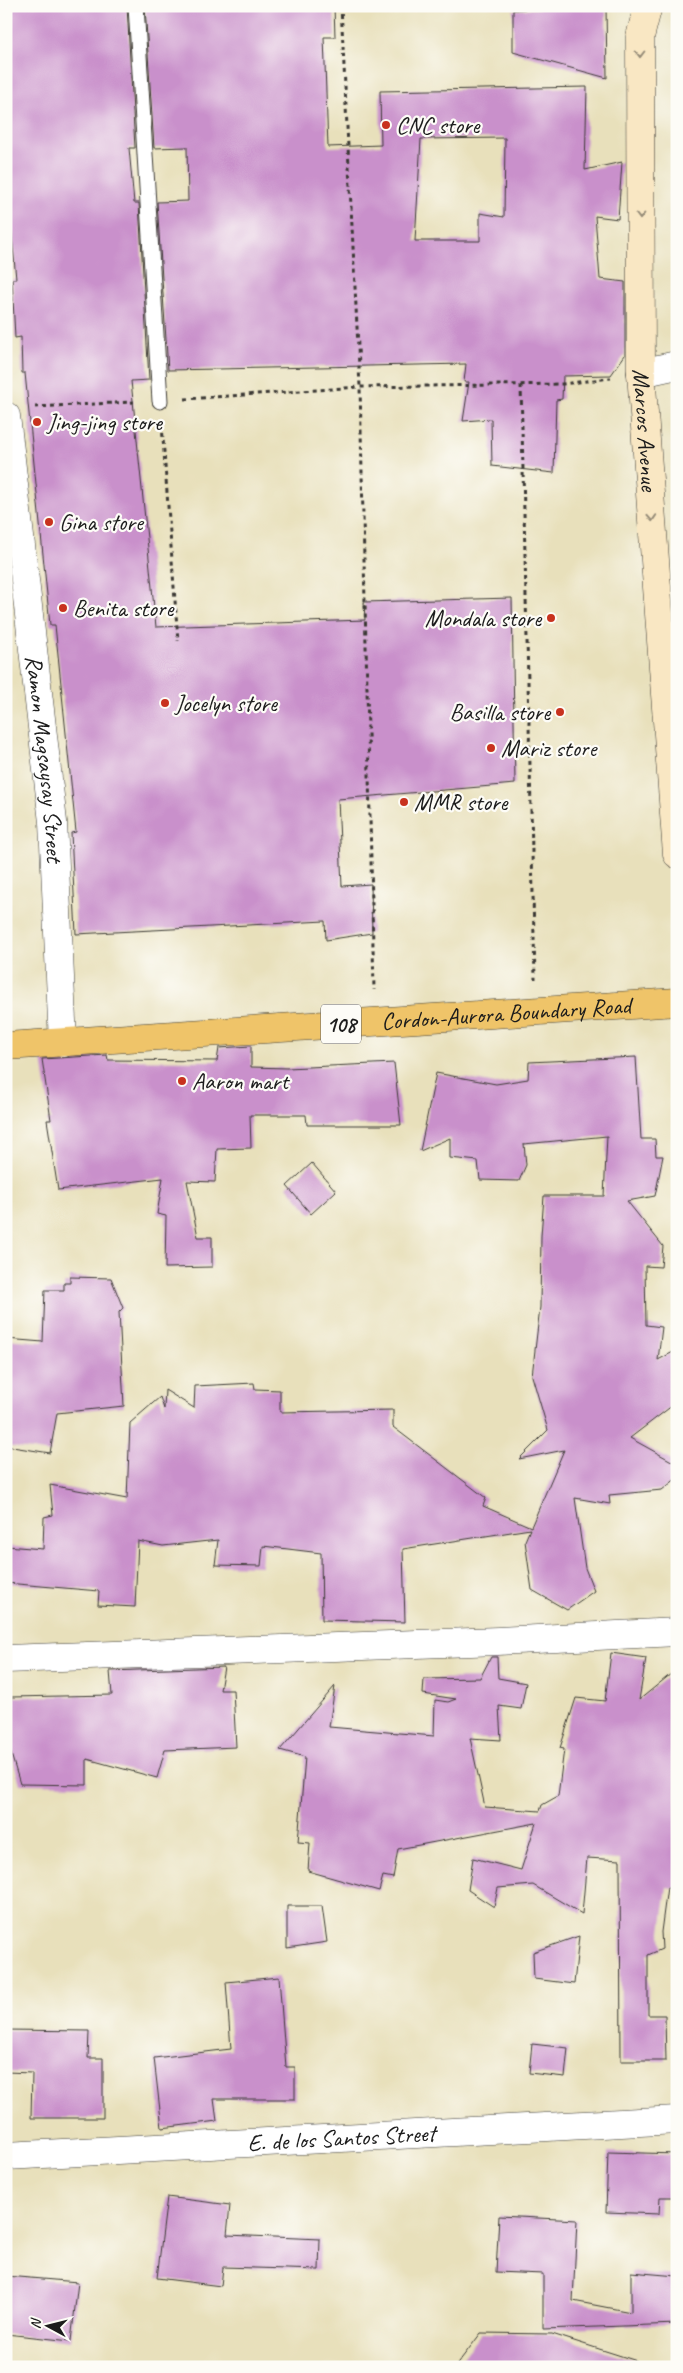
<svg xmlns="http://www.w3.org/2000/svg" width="683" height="2373" viewBox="0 0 683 2373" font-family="Caveat,sans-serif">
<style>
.building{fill:#c990cb;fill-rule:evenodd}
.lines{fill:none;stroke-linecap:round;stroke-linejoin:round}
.service-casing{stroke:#3b3934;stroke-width:17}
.minor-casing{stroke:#3b3934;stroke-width:29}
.secondary-casing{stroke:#3b3934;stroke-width:29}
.primary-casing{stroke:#3b3934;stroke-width:29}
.path{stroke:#3b3934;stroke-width:3;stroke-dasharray:4 4;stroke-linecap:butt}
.service{stroke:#fff;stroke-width:15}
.minor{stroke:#fff;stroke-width:28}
.secondary{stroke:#f9e7c3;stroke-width:28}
.primary{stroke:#efc469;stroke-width:28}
.oneway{stroke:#968c78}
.poi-dot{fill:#c8321e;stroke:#fdfcf7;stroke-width:2}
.labels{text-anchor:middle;stroke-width:4.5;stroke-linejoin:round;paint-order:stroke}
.shield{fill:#fdfcf7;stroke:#605f5e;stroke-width:1}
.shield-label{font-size:22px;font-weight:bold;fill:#1c1c1c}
.poi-label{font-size:24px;fill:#1c1c1c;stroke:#fdfcf7;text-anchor:start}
.street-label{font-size:24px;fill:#1c1c1c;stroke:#fdfcf7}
</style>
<rect width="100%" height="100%" fill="#fdfcf7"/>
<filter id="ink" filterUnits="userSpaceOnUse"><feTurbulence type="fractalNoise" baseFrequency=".02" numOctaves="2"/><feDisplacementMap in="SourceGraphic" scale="10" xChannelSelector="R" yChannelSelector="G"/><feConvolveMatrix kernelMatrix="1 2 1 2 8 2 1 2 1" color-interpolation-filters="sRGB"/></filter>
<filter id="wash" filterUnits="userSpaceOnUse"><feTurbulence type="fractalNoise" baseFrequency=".0096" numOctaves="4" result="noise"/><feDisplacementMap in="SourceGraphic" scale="20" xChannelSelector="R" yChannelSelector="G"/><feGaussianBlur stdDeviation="1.12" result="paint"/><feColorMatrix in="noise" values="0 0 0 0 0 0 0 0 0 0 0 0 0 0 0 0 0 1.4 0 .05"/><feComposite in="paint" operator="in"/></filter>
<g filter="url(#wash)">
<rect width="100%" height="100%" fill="#e8e0bb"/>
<g id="blocks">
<path class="building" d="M6,6h121l8,142h-6l5,55h5l10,177 -18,1 25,246 209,-7 -1,-18 148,-4 3,186 -177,15 4,87 29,-2 1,49 -46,7 -1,-19 -249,13 -5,-101 5,-1 -21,-207h-5l-25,-252h-3l-1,-36 -6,1 -3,-59h4l-7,-75h-3z
M145,6h189l1,31h-11l4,110 53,-2 -1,-54 207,-4 -2,83 37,-8 -4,57 -23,-3 5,63 25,3v73l-14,20 -48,1 -1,23 -6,1 -2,73 -62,-7 -1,-47 -28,2 6,-39h-5l2,-18 -298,6 -11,-168 31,-1 -1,-54 -33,1zM505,138l-1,79 -24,-4v28h-65l6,-102z
M577,6h29l1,72 -94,-26v-42z
M251,1046v21l36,1 107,-5 7,62h-94l-1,-10h-56l1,33 -34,1 -2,33 -28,-1 11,56h14v30l-47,1 1,-52 -9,-2 6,-36 -105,12 -11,-70h4l-9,-61 65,-4 1,5 109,1 2,-13z
M636,1057l5,82h14l1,17h7l-8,40 -28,5 36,45 -2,21 -16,-1 1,59 16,2 -4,33 19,-10v52l-47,36 47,26v14l-15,12 -53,5 1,9 -35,-6 10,70 9,23 -27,19 -35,-20 -7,-49 5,-12 -127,20 2,73 -83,-2 -1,-67 -58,-7 -2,20 -46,-1 3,-25 -55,6 -25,-5 -3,66 -37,-2 1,-14 -93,-8v-37l37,3 1,-32 9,-2 -3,-30 77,14 3,-76 30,-26 4,12 1,-19 29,18 1,-22 59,-3 1,6 25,1v22l113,-2v17l93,71 -3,8 48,21 33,-77 -45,9 29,-29 -16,-54 8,-69 1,-71 3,-40h60l3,-60 -83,8 2,21 -7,16 -39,-1 -2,-19 -28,-3v-20l-30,13 16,-78 60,11 32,-5 1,-17z
M312,1163l24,28 -25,23 -24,-28z
M70,1277l41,1 12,30 -4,4 5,94 -67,7 -7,40 -44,-7v-107l37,3 2,-52h19v-7h6z
M611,1653l35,5 -7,42 38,-31v220l-10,-2 -6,45 1,17 -14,6v60h17l1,46h-45l-1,-201 -33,-2 -5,56 -49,-29 -35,3 -4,19 -26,-17 5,-32 48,12 15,-47 -138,26 -5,29 -10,-2 -4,15 -71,-20 2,-28 -12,-1 7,-85 -25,-7 55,-64 -6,41 105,9 1,-36 13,2 8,-3 -33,-5 1,-15 56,-1 11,-21h6l1,21 28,5 -5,26 -22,-3 2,34 -31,-2 15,69 55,4 2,-6 16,-9 6,-47 -4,-1 16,-50 29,3z
M224,1667l-4,23h13l3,57 -71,3 -8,28 -70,-19v26l-67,-1 -11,-37 2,-50 101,-2 -2,-24z
M287,1906h35l5,36 -40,6z
M579,1936l-5,48 -40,-5 -1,-27z
M279,1977l7,90h9v32h-81l3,22 -55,7 -8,-70 77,-9 -5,-67z
M6,2030l83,1 -1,27h15v60h-72l1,-45 -26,-1z
M532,2044l36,4 -3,29 -36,-4z
M608,2152l69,2v43h-17l-1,17 -53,-2z
M167,2197l63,8 -3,30 93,4 -1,31 -96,-3 -2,19 -64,-8z
M499,2216l78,4 -4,81 58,11v-40l46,4v48l-134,5v-55l-47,-2z
M6,2276l72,6 -7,59 -65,-7z
M481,2333l71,1 85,27 -1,6h-181z"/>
</g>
</g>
<g filter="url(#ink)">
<use href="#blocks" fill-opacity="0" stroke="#3b3934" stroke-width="1"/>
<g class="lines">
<defs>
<path id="service" d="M136,6l24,395"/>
<g id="minor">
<path d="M641,373l36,-8"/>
<path id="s1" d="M6,416l47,406 10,221"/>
<path d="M6,1659l492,-18 179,-9"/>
<path id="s2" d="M6,2156l671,-36"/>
</g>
<g id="secondary">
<path id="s3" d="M648,6l-8,31 1,336 36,481"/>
</g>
<g id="primary">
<path id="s4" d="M6,1046l671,-44"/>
</g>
</defs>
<use href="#service" class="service-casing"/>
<use href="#minor" class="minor-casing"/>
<use href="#secondary" class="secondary-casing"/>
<use href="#primary" class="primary-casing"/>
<path class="path" d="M341,6l19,381 14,603
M521,385l14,594
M185,399l175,-12 203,-3 48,-6
M35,407l99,-5
M162,425l16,216"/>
<use href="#service" class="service"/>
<use href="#minor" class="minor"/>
<use href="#secondary" class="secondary"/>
<use href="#primary" class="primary"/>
</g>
<defs><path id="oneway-chevron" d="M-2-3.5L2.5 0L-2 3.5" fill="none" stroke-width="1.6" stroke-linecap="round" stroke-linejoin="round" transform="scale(1.25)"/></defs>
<g class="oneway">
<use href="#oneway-chevron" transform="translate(640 54) rotate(90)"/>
<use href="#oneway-chevron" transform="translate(640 216) rotate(90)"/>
<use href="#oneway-chevron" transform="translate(652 518) rotate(86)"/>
</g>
</g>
<g class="poi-dot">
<circle cx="386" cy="125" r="5"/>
<circle cx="37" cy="422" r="5"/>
<circle cx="49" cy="522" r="5"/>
<circle cx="63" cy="608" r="5"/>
<circle cx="551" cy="618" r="5"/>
<circle cx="165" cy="703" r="5"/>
<circle cx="560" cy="712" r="5"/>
<circle cx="491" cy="748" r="5"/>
<circle cx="404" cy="802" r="5"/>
<circle cx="182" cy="1081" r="5"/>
</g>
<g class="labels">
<rect class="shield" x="321" y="1004.5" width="40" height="39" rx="4"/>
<g class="shield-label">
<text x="341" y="1032">108</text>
</g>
<g class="poi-label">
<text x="396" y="133">CNC store</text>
<text x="47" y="430">Jing-jing store</text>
<text x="59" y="530">Gina store</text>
<text x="73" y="616">Benita store</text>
<text x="541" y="626" text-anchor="end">Mondala store</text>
<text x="175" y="711">Jocelyn store</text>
<text x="550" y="720" text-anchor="end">Basilla store</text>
<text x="501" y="756">Mariz store</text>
<text x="414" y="810">MMR store</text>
<text x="192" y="1089">Aaron mart</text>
</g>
<g class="street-label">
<text dy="8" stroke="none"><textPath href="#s3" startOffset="425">Marcos Avenue</textPath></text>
<text dy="8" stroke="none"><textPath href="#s1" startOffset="345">Ramon Magsaysay Street</textPath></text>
<text dy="8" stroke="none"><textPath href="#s4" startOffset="501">Cordon-Aurora Boundary Road</textPath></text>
<text dy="8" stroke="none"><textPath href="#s2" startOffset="336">E. de los Santos Street</textPath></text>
</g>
</g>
<rect width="683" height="2373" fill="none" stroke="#fdfcf7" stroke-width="25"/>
<g transform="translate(48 2326) rotate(277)" stroke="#fdfcf7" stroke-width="4" paint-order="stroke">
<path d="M0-4L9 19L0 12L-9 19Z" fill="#1c1c1c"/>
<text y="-8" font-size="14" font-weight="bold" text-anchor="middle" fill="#1c1c1c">N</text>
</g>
</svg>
